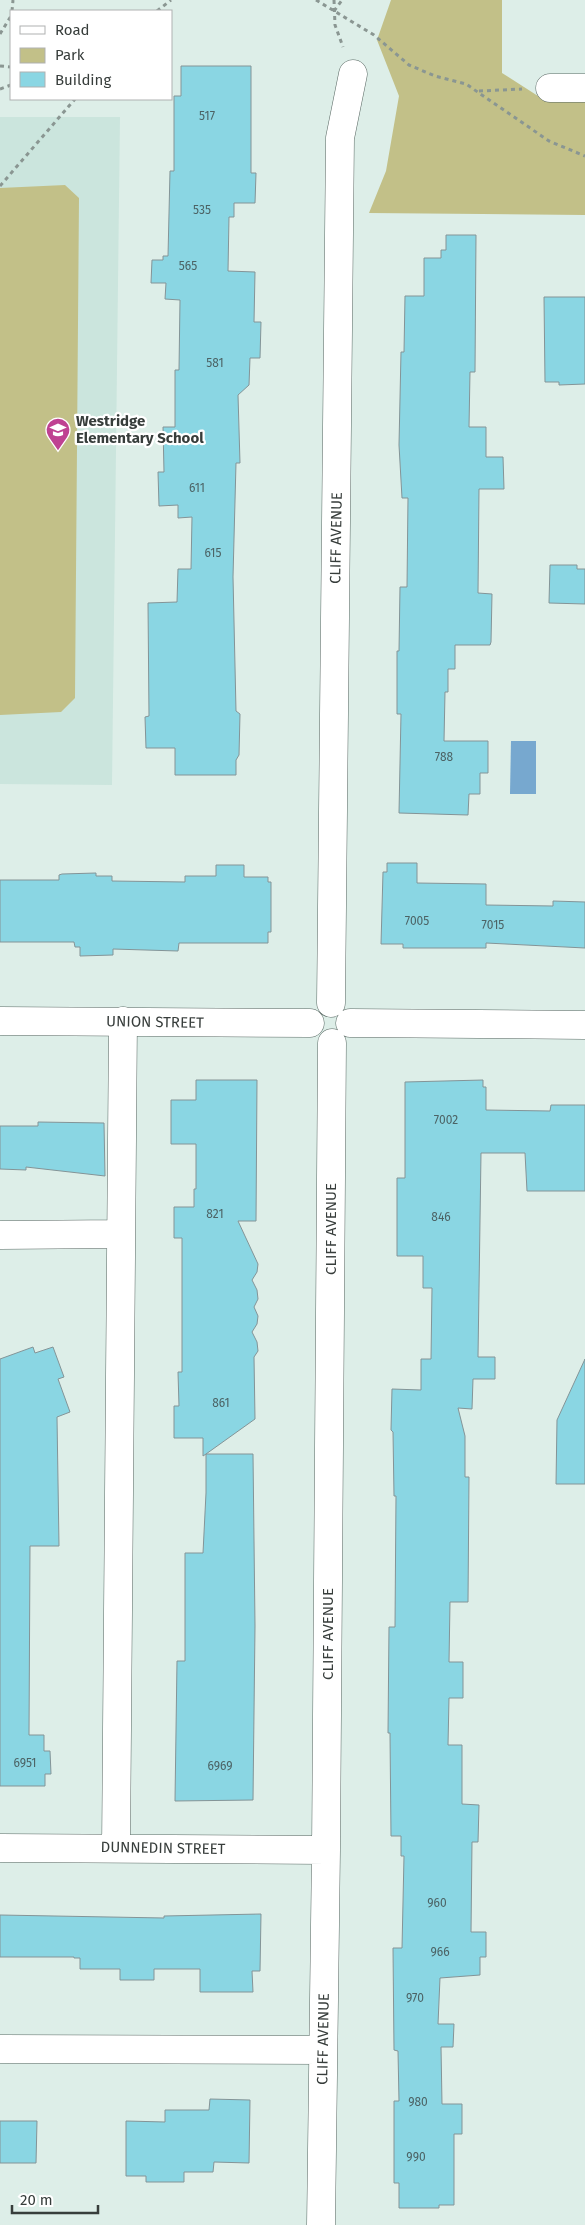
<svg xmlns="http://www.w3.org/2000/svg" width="585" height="2225" viewBox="0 0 585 2225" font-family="'Fira Sans',sans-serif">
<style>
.built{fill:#cbe5dd}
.green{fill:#c2c088}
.water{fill:#77a8cf}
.building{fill:#8ad6e3;stroke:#849497}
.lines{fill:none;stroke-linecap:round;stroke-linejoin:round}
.minor-casing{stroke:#596863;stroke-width:29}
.path{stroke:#8a9692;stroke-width:3;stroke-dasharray:4 4;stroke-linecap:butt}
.minor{stroke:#fff;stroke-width:28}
.labels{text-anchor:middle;stroke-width:4.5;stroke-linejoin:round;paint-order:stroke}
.number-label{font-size:12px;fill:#4c6365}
.poi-label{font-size:15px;font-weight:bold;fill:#373d3b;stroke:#fff;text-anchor:start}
.street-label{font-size:15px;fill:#373d3b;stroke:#fff}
</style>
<rect width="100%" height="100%" fill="#ddeee8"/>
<path class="built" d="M0,117h120l-8,668 -112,-1z"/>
<path class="green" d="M391,0h111v73l36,23 47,6v113l-216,-2 17,-42 13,-75 -22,-56z
M65,185l14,13 -4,500 -14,14 -61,3v-527z"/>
<path class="water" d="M511,741h25v53h-26z"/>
<path class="building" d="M181,66h70v107h5l-1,30h-21v14h-5l-1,54 27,1 -1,50h7l-1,36h-10l-1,27 -11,10 2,68h-4l-3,114 3,134 4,3 -1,41 -3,5v15h-61v-27h-29l-1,-31 4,-1 -1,-113 29,-1 1,-33h13l1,-52 -14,1v-13l-19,1 -1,-34h6l-1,-45h12v-57h4l1,-70 -15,-1 1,-16h-15l1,-23h11v-4h5l2,-85h4v-75h7z
M446,235h30l-1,137h-5l-1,55h17v30h17l1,32h-25l-1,104 14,1 -1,48 -1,3h-35v24h-7v23h-3l-1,49h44v32h-8v21h-11l-1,21 -69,-2 2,-99h-4v-63h2l1,-64h7l1,-89h-6l-3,-53 2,-93h3l1,-56h19v-38h17v-8h5z
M544,297h41v87l-26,1v-3h-14z
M550,565h27v4h8v35l-36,-1z
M387,863h30v20l69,1v21l67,1v-5l32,1v46l-99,-5v5h-83v-4h-22l2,-72h4z
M216,865h28v12h24v5h3v50h-3v11h-89l-1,8 -65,-2v6l-33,1v-9h-5l-1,-5h-74v-62h59v-5l3,-1 34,-1v3h16v5l73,1v-6h31z
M196,1080h61l-1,141h-18l20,43 -1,8 -5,8 5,10 1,9 -4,8 4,9 -1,8 -5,8 5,10 1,9 -4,6 1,62 -49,35h47l2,172 -2,174 -78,1 2,-140h8v-108h18l3,-60v-39l-3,2v-18h-29v-32h5l-1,-34h4v-134h-8v-31h20v-18h2v-45h-25v-44h25z
M483,1080v7h3v23l64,1 1,-6h34v86h-58l-2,-38h-44l-3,204h17v22h-22l-1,30 -14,-1 7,28v41h4l-1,125h-18l-1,60h14v36h-14l-1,47h14v59l17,1 -1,37h-6l-1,90h15v25h-6v18l-40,3 -2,46h16l-1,23h-12l1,57h20v30h-8v71h-15v3h-40v-25h-5v-82h5l-1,-50 -4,-1 -1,-102h9l2,-92h-3v-20h-10l-1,-103h-2l1,-106h6l1,-131h-2l-1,-64 -2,-2 1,-41 29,1v-31h10l1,-71h-9v-32h-26v-78h8v-96z
M38,1122l66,1 1,53 -79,-9v3l-26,-1v-43h38z
M33,1347l2,6 18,-6 11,30 -6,2 12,33 -13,5 2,129h-29l-1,189h15v16h6l1,23h-6v12h-45v-427z
M585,1359v125h-29l1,-64z
M261,1914l-1,57h-8l1,21h-53v-23h-46v11h-34v-11h-40v-11h-6v-1h-74v-42l164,3v-2z
M210,2099l40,1 -1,63 -35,-1 -1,10h-29v10h-38v-6h-20v-55l39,1v-12h44z
M0,2121h37l-1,42h-36z"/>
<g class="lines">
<defs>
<path id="minor" d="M550,88h35
M331,1003l9,-865 13,-64
M0,1021l310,2
M350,1023l235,2
M0,1235l121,-1
M0,1848l326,2
M116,1848l7,-827
M0,2049l322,1
M321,2225l5,-375 6,-807"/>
</defs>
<use href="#minor" class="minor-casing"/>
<path class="path" d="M316,0l58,35 35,30 26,11 31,8 83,57 36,15
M334,0l1,25 8,22
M12,11l1,-11
M157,11l14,-11
M334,11l8,-11
M0,34l11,-18
M0,66l11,1
M0,89l11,-4
M479,91l43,-2
M0,186l75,-87"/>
<use href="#minor" class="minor"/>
</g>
<defs>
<symbol id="school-pin" viewBox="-11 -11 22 30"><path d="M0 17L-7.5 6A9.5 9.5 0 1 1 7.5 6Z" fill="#bf4292" stroke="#fff"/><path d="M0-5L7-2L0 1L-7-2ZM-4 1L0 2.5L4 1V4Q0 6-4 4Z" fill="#fff"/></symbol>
</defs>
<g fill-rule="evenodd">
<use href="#school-pin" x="44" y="416" width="28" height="38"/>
</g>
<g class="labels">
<g class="number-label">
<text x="207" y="120">517</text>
<text x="202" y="214">535</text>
<text x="188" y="270">565</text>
<text x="215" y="367">581</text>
<text x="197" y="492">611</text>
<text x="213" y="557">615</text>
<text x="444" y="761">788</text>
<text x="417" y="925">7005</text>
<text x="493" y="929">7015</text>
<text x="446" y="1124">7002</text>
<text x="215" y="1218">821</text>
<text x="441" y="1221">846</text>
<text x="221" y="1407">861</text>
<text x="25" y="1767">6951</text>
<text x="220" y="1770">6969</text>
<text x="437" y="1907">960</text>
<text x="440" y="1956">966</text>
<text x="415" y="2002">970</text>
<text x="418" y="2106">980</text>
<text x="416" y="2161">990</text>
</g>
<g class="poi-label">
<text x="76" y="426">Westridge<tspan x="76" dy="17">Elementary School</tspan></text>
</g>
<g class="street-label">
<text transform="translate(336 538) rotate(-89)" y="5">CLIFF AVENUE</text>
<text transform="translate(155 1022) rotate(1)" y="5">UNION STREET</text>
<text transform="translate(331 1229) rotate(-90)" y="5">CLIFF AVENUE</text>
<text transform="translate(328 1634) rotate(-90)" y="5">CLIFF AVENUE</text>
<text transform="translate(163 1848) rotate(1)" y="5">DUNNEDIN STREET</text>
<text transform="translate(323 2039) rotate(-89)" y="5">CLIFF AVENUE</text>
</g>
</g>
<rect x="10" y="10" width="162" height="90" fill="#ffffff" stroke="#afb1b1"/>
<rect x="20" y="26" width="25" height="8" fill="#ffffff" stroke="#afb1b1"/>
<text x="55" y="35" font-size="15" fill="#373d3b">Road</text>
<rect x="20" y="48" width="25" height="15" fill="#c2c088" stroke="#afb1b1"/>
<text x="55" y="60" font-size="15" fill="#373d3b">Park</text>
<rect x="20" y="72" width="25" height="15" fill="#8ad6e3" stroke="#afb1b1"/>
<text x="55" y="85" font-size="15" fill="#373d3b">Building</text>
<path d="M12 2205v8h86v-8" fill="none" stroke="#373d3b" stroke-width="2.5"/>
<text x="20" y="2205" font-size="15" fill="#373d3b" stroke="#ffffff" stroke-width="4" paint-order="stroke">20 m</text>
</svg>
